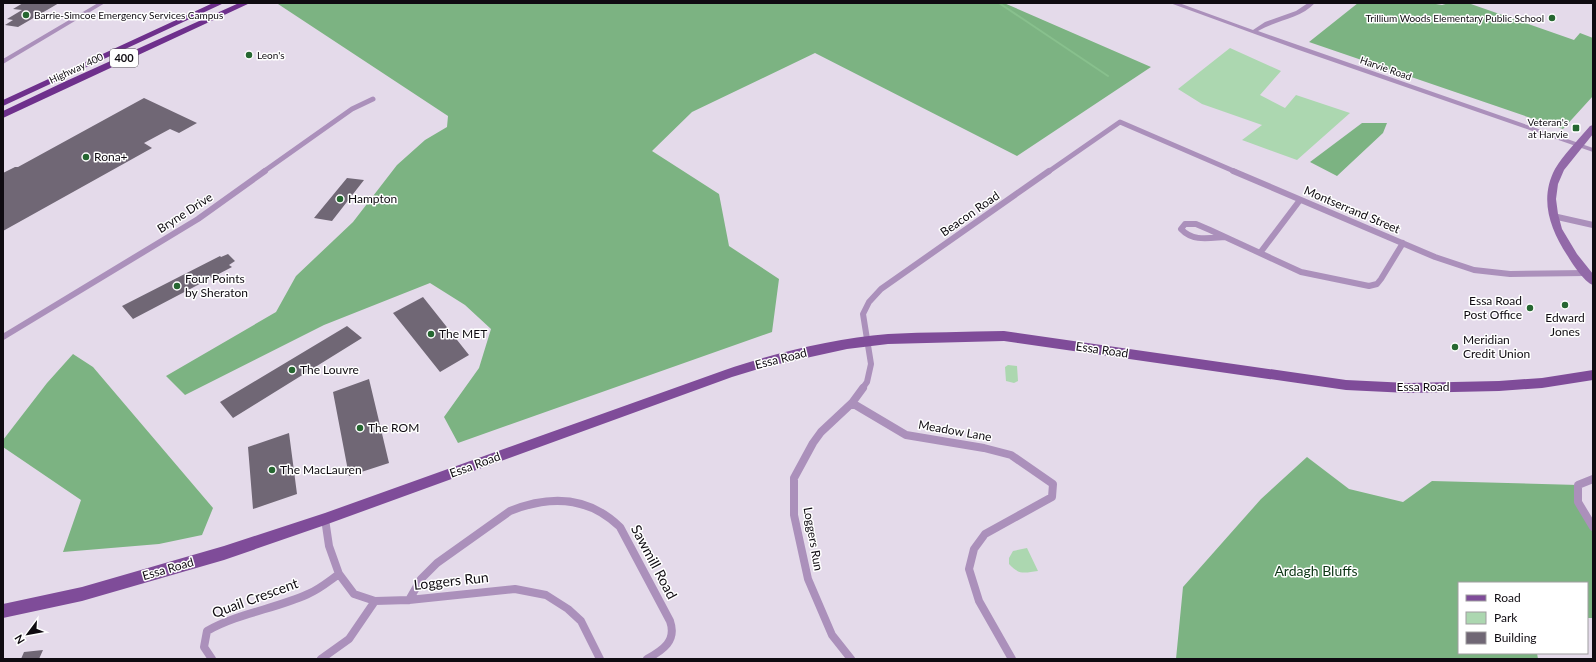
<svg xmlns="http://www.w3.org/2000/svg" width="1596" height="662" viewBox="0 0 1596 662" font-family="Lato,sans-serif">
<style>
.green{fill:#acd7b0}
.forest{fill:#7cb382}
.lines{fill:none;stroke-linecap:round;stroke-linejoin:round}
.stream{stroke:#88c08d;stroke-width:2}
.building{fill:#706775}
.minor-far2{stroke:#ab90bb;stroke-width:5}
.minor-far1{stroke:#ab90bb;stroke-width:6}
.minor{stroke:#ab90bb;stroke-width:8}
.tertiary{fill:#ab90bb;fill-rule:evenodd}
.secondary{fill:#9269a8;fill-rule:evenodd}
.primary{fill:#7f4c99;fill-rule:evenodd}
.motorway{fill:#6e308c;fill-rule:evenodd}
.poi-dot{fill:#266731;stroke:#fff;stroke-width:1.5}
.labels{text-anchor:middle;stroke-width:3;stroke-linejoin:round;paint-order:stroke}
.far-poi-label{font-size:10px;fill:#0f0b11;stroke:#fff;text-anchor:start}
.far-street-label{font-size:10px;fill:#0f0b11;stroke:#fff}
.shield{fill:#fff;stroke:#575458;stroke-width:1}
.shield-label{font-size:11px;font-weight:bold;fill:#0f0b11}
.poi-label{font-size:12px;fill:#0f0b11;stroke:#fff;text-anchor:start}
.street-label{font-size:12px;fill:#0f0b11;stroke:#fff}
.near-street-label{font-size:14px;fill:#0f0b11;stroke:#fff}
.near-park-label{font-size:14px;fill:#0d3615;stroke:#fff}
</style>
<rect width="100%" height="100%" fill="#e4daea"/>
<path class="green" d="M1230,48l51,23 -21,24 25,13 11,-13 54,18 -53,47 -55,-20 20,-15 -60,-21 -24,-15z
M1008,365l9,1 1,15 -4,2 -8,-2 -1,-14z
M1027,548l11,23c-14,2 -19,4 -29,-7v-6l4,-7z"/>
<path class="forest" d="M281,3h723l147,64 -134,89 -202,-103 -123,59 -40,39 67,43 10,52 50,33 -7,53 -314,111 -14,-26 35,-49 12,-39 -26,-24 -35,-22 -106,42 -139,70 -19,-19 110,-64 20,-36 57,-54 44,-57 28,-25 22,-13 1,-11 -170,-112z
M1358,3h72l12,2 7,-2h19l106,37 6,-7 13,5v58l-30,33 -254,-87z
M1362,123h25l-4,10 -46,43 -27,-14z
M73,354l20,13 120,141 -11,27 -43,9 -96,8 18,-52 -78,-53v-7l44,-57z
M1307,457l42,32 54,13 29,-21 146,4v17l15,25v91h-6v-35h-128v70h78l1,6h-362l7,-72 78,-88z"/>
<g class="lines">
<path class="stream" d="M999,3l109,73"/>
</g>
<path class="building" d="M23,3h36l-41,24 -13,-2 8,-5 -6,-1 15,-9 -9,-1z
M144,98l53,25 -18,10 -9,-4 -26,14 8,5 -149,83v-58l12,-6h3z
M347,178l17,2 -32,41 -18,-3z
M228,254l7,7 -6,4 3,2 -99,52 -11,-13 98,-50 1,1z
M423,297l46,58 -29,17 -47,-59z
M347,326l15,12 -129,80 -13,-16z
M369,379l20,84 -40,13 -16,-84z
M289,433l8,61 -44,15 -5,-62z
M43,650l-4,9h-18l3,-7z"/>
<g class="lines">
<path class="minor-far2" d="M263,172l89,-63 21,-10
M1048,172l72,-50 116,50"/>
<path class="minor-far1" d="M1233,171l202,86 39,13 36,4 76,-1
M1553,216l40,9
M1225,237c-16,1 -32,5 -44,-8l4,-5h11l14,6 91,42 68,14 8,-2 4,-5 22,-36
M1260,253l40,-53
M3,337l195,-118 67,-48
M862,389l5,-7 4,-18 -8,-50 6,-12 12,-13 168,-118"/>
<path class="minor" d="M852,403l54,32 78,13 27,7 42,29 -1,13 -67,37 -11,15 -5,20 10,32 33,58
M1593,479l-15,6v17l15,25
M325,519l4,27 10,28 15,20 21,7 34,-1 106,-11 31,6 22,14 13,12 19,38
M409,600l12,-21 16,-16 73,-52c40,-16 78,-15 110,16l50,94c7,20 -7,29 -23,38
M212,659l-8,-12 3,-16c32,-18 68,-22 101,-37 12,-5 21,-13 31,-20
M321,659l28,-20 26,-38
M851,659l-19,-24 -24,-56 -14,-64v-37l19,-35 8,-11 31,-29 11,-15"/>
<path class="tertiary" d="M98,3h7l-102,61v-5z
M1170,3h9l74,27 12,-8 31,-11 12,-8h7c-15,16 -39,17 -57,28l335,117v4l-297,-103z"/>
<path class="secondary" d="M1593,125v9l-29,36 -6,14 -2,15 2,15 4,15 15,25 16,20v11c-9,-3 -21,-22 -26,-30 -17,-26 -28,-56 -12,-86 8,-14 24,-30 35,-43z"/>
<path class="primary" d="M1004,331l342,49 62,3 91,-2 43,-3 51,-8v10l-51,8 -43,3 -91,2 -62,-3 -342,-49 -116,3 -41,5 -82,18 -33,10 -407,148 -101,35 -142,41 -79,17v-14l79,-17 142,-41 101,-33 400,-143c50,-17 110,-32 163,-36 39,-2 78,-2 116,-3z"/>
<path class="motorway" d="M213,3h11l-221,103v-6z
M239,3h11l-247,115v-7l61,-29z"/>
</g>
<g class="poi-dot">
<circle cx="26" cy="15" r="4"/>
<circle cx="1552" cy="18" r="4"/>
<circle cx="249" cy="55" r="4"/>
<rect x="1572" y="124" width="8" height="8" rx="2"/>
<circle cx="86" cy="157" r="4"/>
<circle cx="340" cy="199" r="4"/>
<circle cx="177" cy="286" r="4"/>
<circle cx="1565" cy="305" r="4"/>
<circle cx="1530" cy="308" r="4"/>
<circle cx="431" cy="334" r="4"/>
<circle cx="1455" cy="347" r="4"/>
<circle cx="292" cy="370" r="4"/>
<circle cx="360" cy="428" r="4"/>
<circle cx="272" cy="470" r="4"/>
</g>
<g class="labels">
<g class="far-poi-label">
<text x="34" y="19">Barrie-Simcoe Emergency Services Campus</text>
<text x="1544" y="22" text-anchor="end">Trillium Woods Elementary Public School</text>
<text x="257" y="59">Leon's</text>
<text x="1568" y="126" text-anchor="end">Veteran's<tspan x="1568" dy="12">at Harvie</tspan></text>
</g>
<g class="far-street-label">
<text transform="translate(76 68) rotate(-25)" y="4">Highway 400</text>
<text transform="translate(1386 68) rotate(19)" y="4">Harvie Road</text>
</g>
<rect class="shield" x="110" y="49" width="28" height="18" rx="3"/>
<g class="shield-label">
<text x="124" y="62">400</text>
</g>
<g class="poi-label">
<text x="94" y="161">Rona+</text>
<text x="348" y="203">Hampton</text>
<text x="185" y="283">Four Points<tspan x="185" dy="14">by Sheraton</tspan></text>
<text x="1522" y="305" text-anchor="end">Essa Road<tspan x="1522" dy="14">Post Office</tspan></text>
<text x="1565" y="322" text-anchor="middle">Edward<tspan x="1565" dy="14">Jones</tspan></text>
<text x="439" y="338">The MET</text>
<text x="1463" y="344">Meridian<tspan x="1463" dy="14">Credit Union</tspan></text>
<text x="300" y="374">The Louvre</text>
<text x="368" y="432">The ROM</text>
<text x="280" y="474">The MacLauren</text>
</g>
<g class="street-label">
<text transform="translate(1352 210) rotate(23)" y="4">Montserrand Street</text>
<text transform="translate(185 213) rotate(-33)" y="4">Bryne Drive</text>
<text transform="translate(970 214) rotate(-35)" y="4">Beacon Road</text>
<text transform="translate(1102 350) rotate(8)" y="4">Essa Road</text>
<text transform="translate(781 359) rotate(-14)" y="4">Essa Road</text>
<text x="1423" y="391">Essa Road</text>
<text transform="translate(955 431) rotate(10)" y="4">Meadow Lane</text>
<text transform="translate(475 465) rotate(-20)" y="4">Essa Road</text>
<text transform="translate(813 539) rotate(80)" y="4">Loggers Run</text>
<text transform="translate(168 569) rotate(-16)" y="4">Essa Road</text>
</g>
<g class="near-street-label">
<text transform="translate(654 562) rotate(62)" y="5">Sawmill Road</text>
<text transform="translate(451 581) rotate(-6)" y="5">Loggers Run</text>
<text transform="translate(255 598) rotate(-20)" y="5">Quail Crescent</text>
</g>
<g class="near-park-label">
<text x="1316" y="576">Ardagh Bluffs</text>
</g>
</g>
<rect width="1596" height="662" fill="none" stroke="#0f0b11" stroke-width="8"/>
<rect x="1458" y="582" width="130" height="72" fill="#ffffff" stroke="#9f9da0"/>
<rect x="1466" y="595" width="20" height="6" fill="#7f4c99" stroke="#9f9da0"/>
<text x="1494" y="602" font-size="12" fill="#0f0b11">Road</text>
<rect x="1466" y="612" width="20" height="12" fill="#acd7b0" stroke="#9f9da0"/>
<text x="1494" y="622" font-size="12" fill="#0f0b11">Park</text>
<rect x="1466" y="632" width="20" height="12" fill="#706775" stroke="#9f9da0"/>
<text x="1494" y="642" font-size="12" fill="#0f0b11">Building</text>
<g transform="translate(28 634) rotate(238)" stroke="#ffffff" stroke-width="3" paint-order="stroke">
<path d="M0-3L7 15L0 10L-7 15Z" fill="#0f0b11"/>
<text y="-6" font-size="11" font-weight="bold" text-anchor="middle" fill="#0f0b11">N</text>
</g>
</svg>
